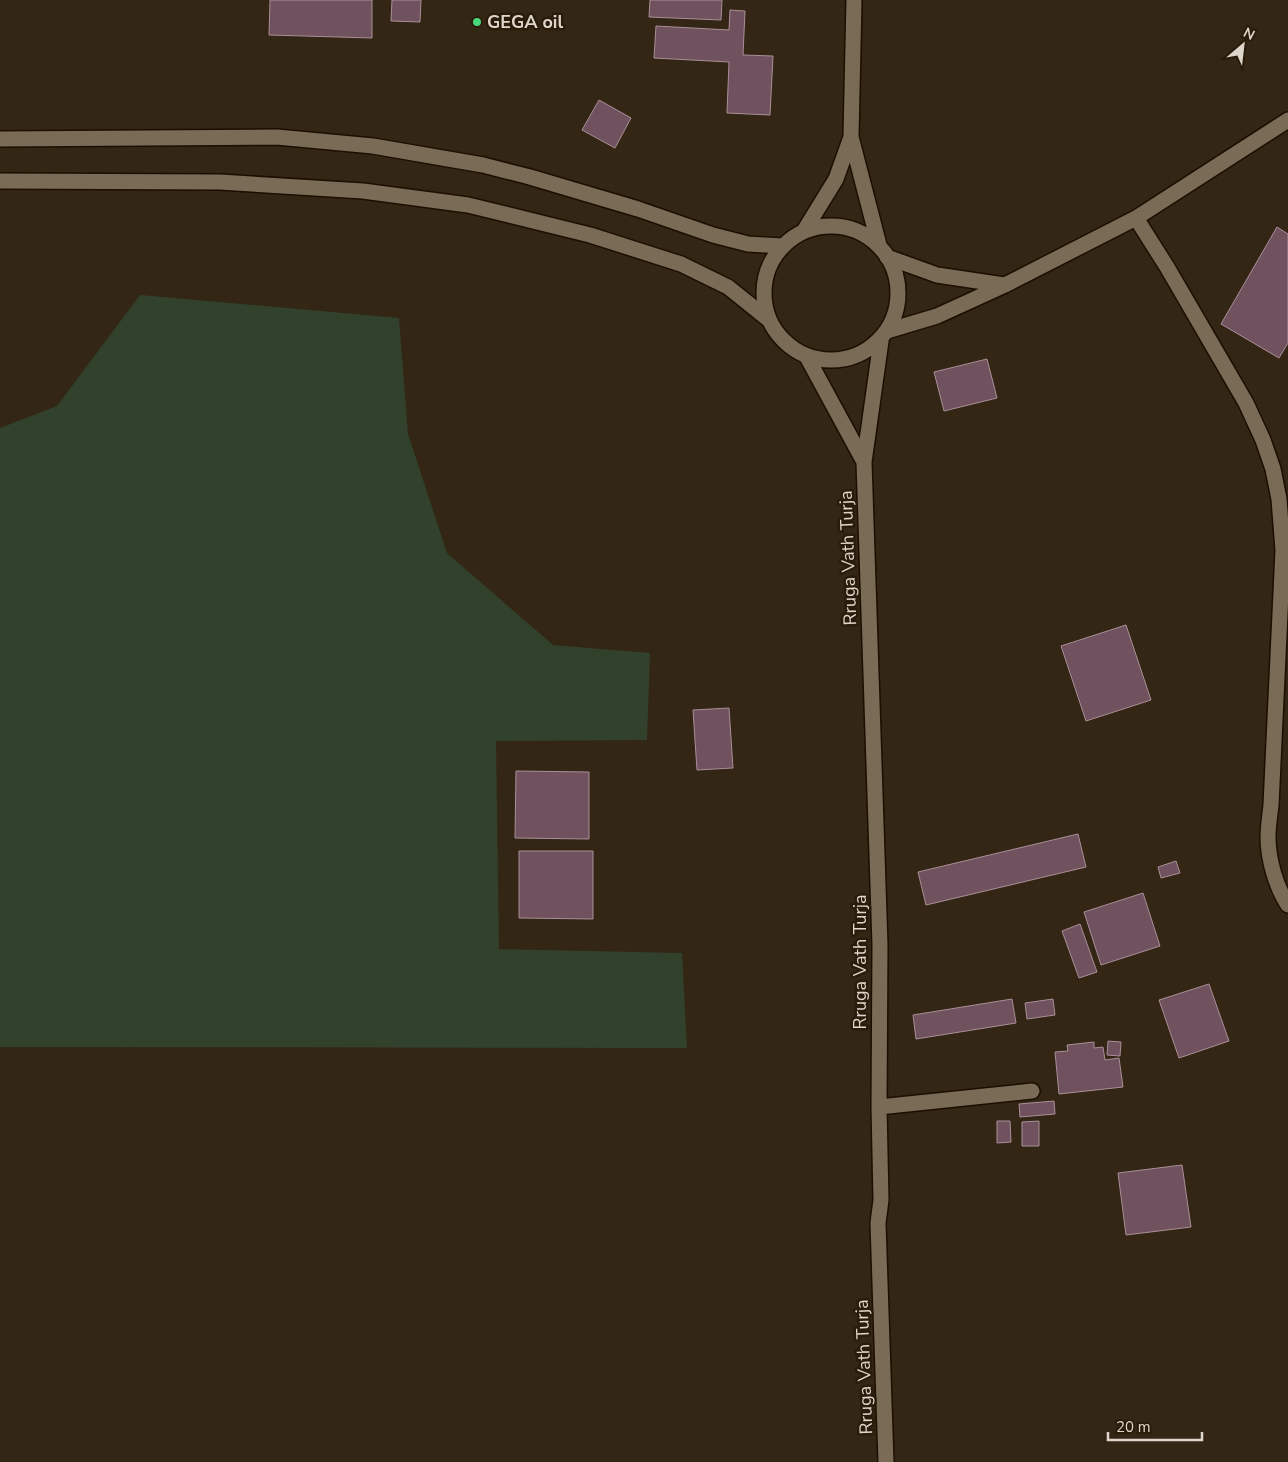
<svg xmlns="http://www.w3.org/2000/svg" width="1288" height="1462" viewBox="0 0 1288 1462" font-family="'Nunito Sans',sans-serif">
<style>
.green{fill:#31412b}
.building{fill:#6f525d;stroke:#aa8f99}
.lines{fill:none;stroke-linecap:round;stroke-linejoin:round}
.minor-casing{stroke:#1a0f01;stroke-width:18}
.minor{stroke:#7a6b56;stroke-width:15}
.poi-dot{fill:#46d77a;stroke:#291c0a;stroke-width:2}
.labels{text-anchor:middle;stroke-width:5;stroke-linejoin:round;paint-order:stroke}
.poi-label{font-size:18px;font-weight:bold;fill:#dfd6cb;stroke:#291c0a;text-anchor:start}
.street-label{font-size:18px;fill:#dfd6cb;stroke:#291c0a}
</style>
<rect width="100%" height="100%" fill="#332614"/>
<path class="green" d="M140,295l259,23 9,116 39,119 106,92 97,8 -3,87 -151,1 3,208 183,4 5,95 -687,-1v-619l57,-22z"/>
<path class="building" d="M270,0h102v38l-103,-3z
M392,0h29l-1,22 -29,-1z
M650,0h72l-1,20 -72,-3z
M730,10l15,1 -2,44 30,1 -3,59 -43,-2 2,-51 -75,-4 2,-32 73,4z
M599,100l32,18 -16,30 -33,-18z
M1277,227l11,7v109l-9,15 -58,-34z
M987,359l10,39 -53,13 -10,-39z
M1126,625l25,75 -65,21 -25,-75z
M729,708l4,60 -36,2 -4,-60z
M516,771l73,1v67l-74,-1z
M1078,834l8,33 -160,38 -8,-33z
M519,851h74v68l-74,-1z
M1176,861l4,12 -19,5 -3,-11z
M1143,893l17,53 -59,19 -17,-53z
M1080,924l17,48 -18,6 -17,-47z
M1209,984l20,57 -50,17 -20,-58z
M1012,999l4,24 -100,16 -3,-24z
M1053,999l2,16 -28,4 -2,-16z
M1108,1041l13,1 -1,14 -13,-1z
M1094,1042v6l9,-1 2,13 14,-2 4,29 -64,7 -4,-42 13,-1 -1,-6z
M1054,1101l1,13 -35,3 -1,-13z
M997,1121h13l1,21 -14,1z
M1039,1121v25h-17v-24z
M1182,1165l9,62 -65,8 -8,-62z"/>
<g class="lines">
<defs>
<path id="minor" d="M854,0l-3,137 28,108
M0,139l277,-2 96,9 110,19 47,12 108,32 75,26 35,9 34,2
M0,181l220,1 143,9 105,14 122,30 91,29 47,23 41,33
M1136,218l31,49 79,136 17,37 10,29 6,30 4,51 -12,255c-1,10 -3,21 -3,32 0,22 8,50 20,68
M764 293a67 67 0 1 1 134 0a67 67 0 1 1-134 0Z
M804,231l32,-52 15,-42
M887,257l50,18 67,10
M887,331l50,-15 68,-31 131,-67 152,-98
M881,341l-17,121 16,483 -1,162 2,93 -3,23 8,239
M807,357l57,105
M879,1107l153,-16"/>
</defs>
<use href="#minor" class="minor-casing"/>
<use href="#minor" class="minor"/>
</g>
<circle class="poi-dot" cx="477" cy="22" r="5"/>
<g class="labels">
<g class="poi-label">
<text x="487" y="28">GEGA oil</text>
</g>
<g class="street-label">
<text transform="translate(848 558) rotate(-92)" y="6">Rruga Vath Turja</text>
<text transform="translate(860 962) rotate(-90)" y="6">Rruga Vath Turja</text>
<text transform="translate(864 1367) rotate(-92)" y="6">Rruga Vath Turja</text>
</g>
</g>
<g transform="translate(1243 45) rotate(28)" stroke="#291c0a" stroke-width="4" paint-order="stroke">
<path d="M0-4L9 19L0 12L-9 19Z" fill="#dfd6cb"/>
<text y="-8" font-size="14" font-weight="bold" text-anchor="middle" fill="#dfd6cb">N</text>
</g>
<path d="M1108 1432v8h94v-8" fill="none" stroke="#dfd6cb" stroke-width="2.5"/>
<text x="1116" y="1432" font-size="15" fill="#dfd6cb" stroke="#291c0a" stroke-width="4" paint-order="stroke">20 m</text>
</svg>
